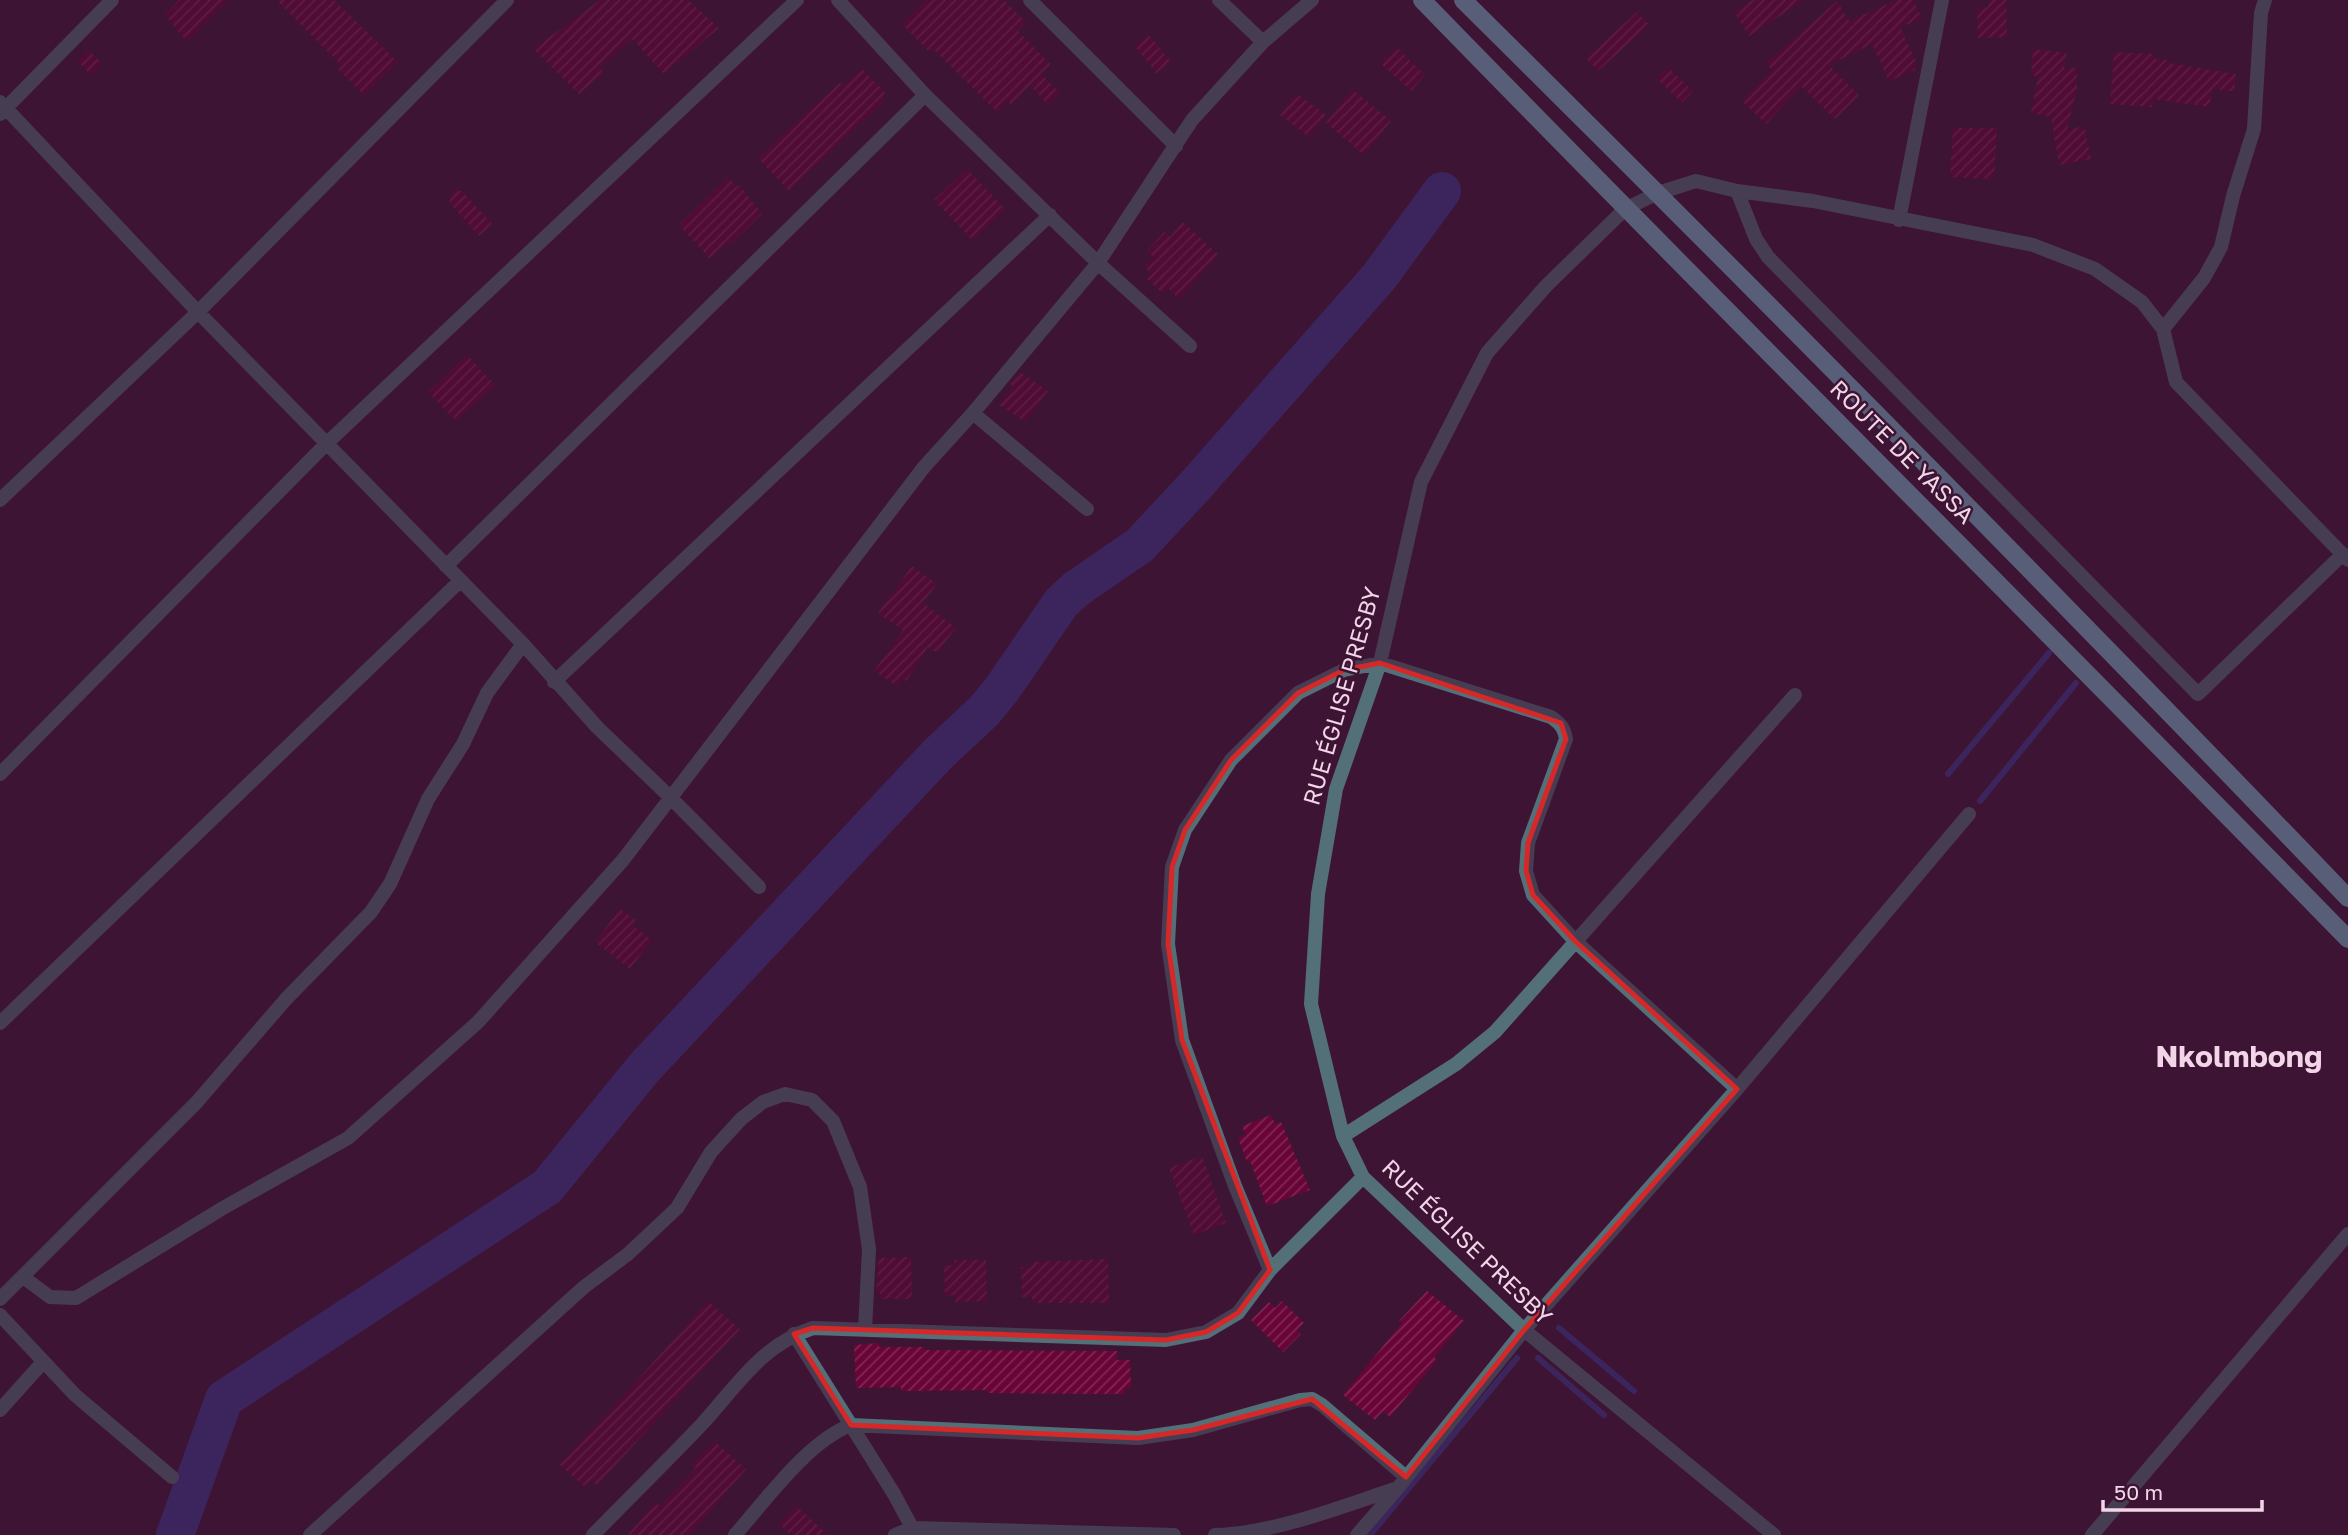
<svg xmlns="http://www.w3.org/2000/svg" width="2348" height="1535" viewBox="0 0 2348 1535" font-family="'Golos Text',sans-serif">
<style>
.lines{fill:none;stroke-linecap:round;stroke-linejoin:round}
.stream{stroke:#3a3b8e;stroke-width:6}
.river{stroke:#3a3b8e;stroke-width:38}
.building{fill:url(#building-hatch)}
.minor{stroke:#536f78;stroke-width:14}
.primary{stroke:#7bb9ca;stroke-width:18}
.marked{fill:none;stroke:#d62828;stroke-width:5;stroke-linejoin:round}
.labels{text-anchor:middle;stroke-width:5;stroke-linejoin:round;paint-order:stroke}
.street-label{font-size:23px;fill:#f2d6e8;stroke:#3e1434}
.district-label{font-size:30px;font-weight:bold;fill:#f2d6e8;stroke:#3e1434}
</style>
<defs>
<pattern id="building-hatch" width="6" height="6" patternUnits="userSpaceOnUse" patternTransform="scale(1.75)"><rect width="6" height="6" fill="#690437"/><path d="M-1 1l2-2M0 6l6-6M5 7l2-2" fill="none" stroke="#7f2854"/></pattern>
</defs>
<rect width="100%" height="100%" fill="#3e1434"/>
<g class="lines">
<path class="stream" d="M1948,774l101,-121
M1980,801l96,-118
M1559,1328l75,63
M1538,1358l66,57
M1370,1535l147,-177"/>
<path class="river" d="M175,1535l49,-136 323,-212 97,-119 294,-314 46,-43 18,-22 59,-86 15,-14 64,-44 55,-59 184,-209 63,-86"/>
</g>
<path class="building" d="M179,0h49l-41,42 -22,-27z
M276,0h58l64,62 -34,33 -27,-27 4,-3z
M600,0h88l31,28 -55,46 -32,-35 -33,29 5,5 -25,21 -46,-45z
M926,0h78l22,22 -8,9 33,34 -10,9 19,19 -12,12 -18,-20 -19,20 -4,-4 -10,11 -65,-64 -3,4 -27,-28z
M1753,0h51l-55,36 -15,-24z
M1897,0h17l8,19 -22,8 16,34 -1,9 -26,11 -17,-37 -43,21 30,30 -24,24 -34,-33 -35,38 -24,-23 30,-31 -6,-7 71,-62 12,20z
M1989,0h17l1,37 -29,1 -1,-30 11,-1z
M1637,12l12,13 -51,46 -12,-13z
M1149,35l22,27 -14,12 -22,-28z
M1397,48l28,27 -14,16 -31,-28z
M2033,49l34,4 -3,15h13v20l-10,42 17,-4 7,33 -32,6 -8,-48 -20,-4 7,-37 -7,-1z
M88,50l14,13 -11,12 -13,-13z
M2114,52l41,2v5l15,1v3l66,11 -2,18 -21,-4 -4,19 -56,-8 -1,8 -42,-3z
M1668,67l25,24 -11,12 -25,-24z
M862,69l23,23 -1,9 -95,90 -31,-33 63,-59 19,-16 3,3z
M1352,89l39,32 -27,34 -38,-32z
M1296,93l30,22 -17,22 -29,-22z
M1953,128h44l-3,51 -44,-2z
M967,169l38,40 -33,31 -38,-40z
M728,177l9,10 2,-2 23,29 -32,31 -2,-3 -18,17 -31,-34z
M454,189l9,3 29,32 -13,12 -30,-34z
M1183,222l36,33 -40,44 -11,-11 -5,6 -17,-16 5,-5 -7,-6 9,-10 -6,-6 17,-19 6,5z
M467,355l28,30 -39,36 -28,-29z
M1020,372l28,19 -22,31 -27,-17 14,-18 -3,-3z
M912,566l25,18 -14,19 33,25 -19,25 -9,-6 -22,34 -4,-2 -5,7 -23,-15 29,-41 -25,-17z
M620,909l16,11 -4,5 20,15 -22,29 -35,-27z
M1271,1115l4,9 6,-2 29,68 -43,16 -17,-45 -3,1 -9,-24 8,-3 -4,-9z
M1202,1156l24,67 -32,12 -25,-67z
M911,1257l1,42h-32v-6h-4l3,-35z
M1108,1259l1,44h-76l-1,-6h-10l-1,-30h11l-1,-5z
M954,1260h32l1,41 -32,1v-7l-10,1 -1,-30 10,-1z
M1427,1291l37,30 -30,36 3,3 -47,57 -7,-6 -8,9 -32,-25 59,-72 -3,-2z
M708,1301l32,28 -143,156 -5,-5 -7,7 -26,-23 57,-60z
M1282,1301l22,22 -7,7 4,4 -18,18 -32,-32 18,-18 6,6z
M879,1343v4h46v3l192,1v9h13l1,28h-6v6h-37l-101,-1v-3l-86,1v-4l-45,1 -2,-43z
M714,1441l32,28 -39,46 -18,20h-61l27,-33 5,4 36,-38 -4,-3z
M797,1506l31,29h-37l-12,-11z"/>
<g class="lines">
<path class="minor" d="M838,0l87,95 173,168 92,83
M1030,0l146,146
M1219,0l44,42
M0,102l198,210 325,332 74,83 72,69 90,91
M0,114l112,-114
M1737,191l19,48 12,18 430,437 145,-140
M1899,220l43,-220
M2163,329l41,-51 17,-31 12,-51 21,-67 7,-116 4,-13
M973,413l114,96
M0,500l198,-188 309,-312
M446,566l479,-471
M554,682l496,-467
M0,774l326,-330 471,-444
M0,1023l460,-442
M1343,1136l113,-72 39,-32 300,-337
M1270,1270l-35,-84 -53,-146 -14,-96 4,-77 13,-37 46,-70 67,-67 46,-23 36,-7 171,54c10,7 13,11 15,22l-38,104 -2,28 7,24 42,46 162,148
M23,1277l27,20 26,1 147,-90 125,-70 130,-116 145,-162 301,-393 49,-54 125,-150 94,-143 71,-78 49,-42
M0,1299l196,-196 90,-104 85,-87 19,-28 38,-85 35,-55 24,-51 36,-49
M0,1315l75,80 97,82
M794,1334l100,160 21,39
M0,1410l43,-48
M310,1535l274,-248 44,-33 49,-46 34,-56 30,-33 22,-17 22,-8 27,6 21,21 27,66 9,62 -4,81
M593,1535c36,-37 73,-73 109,-111 35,-38 59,-79 111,-96l353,12 40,-8 32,-19 32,-43 93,-93
M735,1535c31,-35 73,-94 116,-110l287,13 55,-8 107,-30 12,-1 10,6 84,72
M895,1535l17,-7 262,7
M1215,1535c57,-1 125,-28 180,-46
M1357,1535l40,-46 127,-159 213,-241 232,-275
M1774,1535l-250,-205 -161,-153 -20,-41 -32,-132 7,-110 18,-105 44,-126 41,-181 66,-129 59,-67 79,-77 33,-16 38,-12 41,10 76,10 220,44 62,24 47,33 21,27 13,53 172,178
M2092,1535l256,-301"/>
<path class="primary" d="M1422,0c306,315 619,624 926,939
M1463,0c299,296 594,595 885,898"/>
</g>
<path d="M0 0H2348V1535H0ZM1380,663l181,60 5,16 -38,104 -2,28 7,24 42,46 162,148 -213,241 -118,147 -94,-78 -119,31 -55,8 -287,-13 -57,-91 19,-6 353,12 40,-8 32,-19 32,-43 -88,-230 -14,-96 4,-77 13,-37 46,-70 67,-67 46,-23z" fill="#3e1434" fill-opacity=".55" fill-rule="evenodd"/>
<path class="marked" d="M1380,663l181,60 5,16 -38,104 -2,28 7,24 42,46 162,148 -213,241 -118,147 -94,-78 -119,31 -55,8 -287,-13 -57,-91 19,-6 353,12 40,-8 32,-19 32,-43 -88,-230 -14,-96 4,-77 13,-37 46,-70 67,-67 46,-23z"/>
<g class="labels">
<g class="street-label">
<text transform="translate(1902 452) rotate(45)" y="8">ROUTE DE YASSA</text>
<text transform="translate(1342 696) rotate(-74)" y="8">RUE ÉGLISE PRESBY</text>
<text transform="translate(1467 1242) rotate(44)" y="8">RUE ÉGLISE PRESBY</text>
</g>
<g class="district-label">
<text x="2239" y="1067">Nkolmbong</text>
</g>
</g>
<path d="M2103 1500v10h159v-10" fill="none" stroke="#f2d6e8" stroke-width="3.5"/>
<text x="2114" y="1500" font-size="21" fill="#f2d6e8" stroke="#3e1434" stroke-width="5" paint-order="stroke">50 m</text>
</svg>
